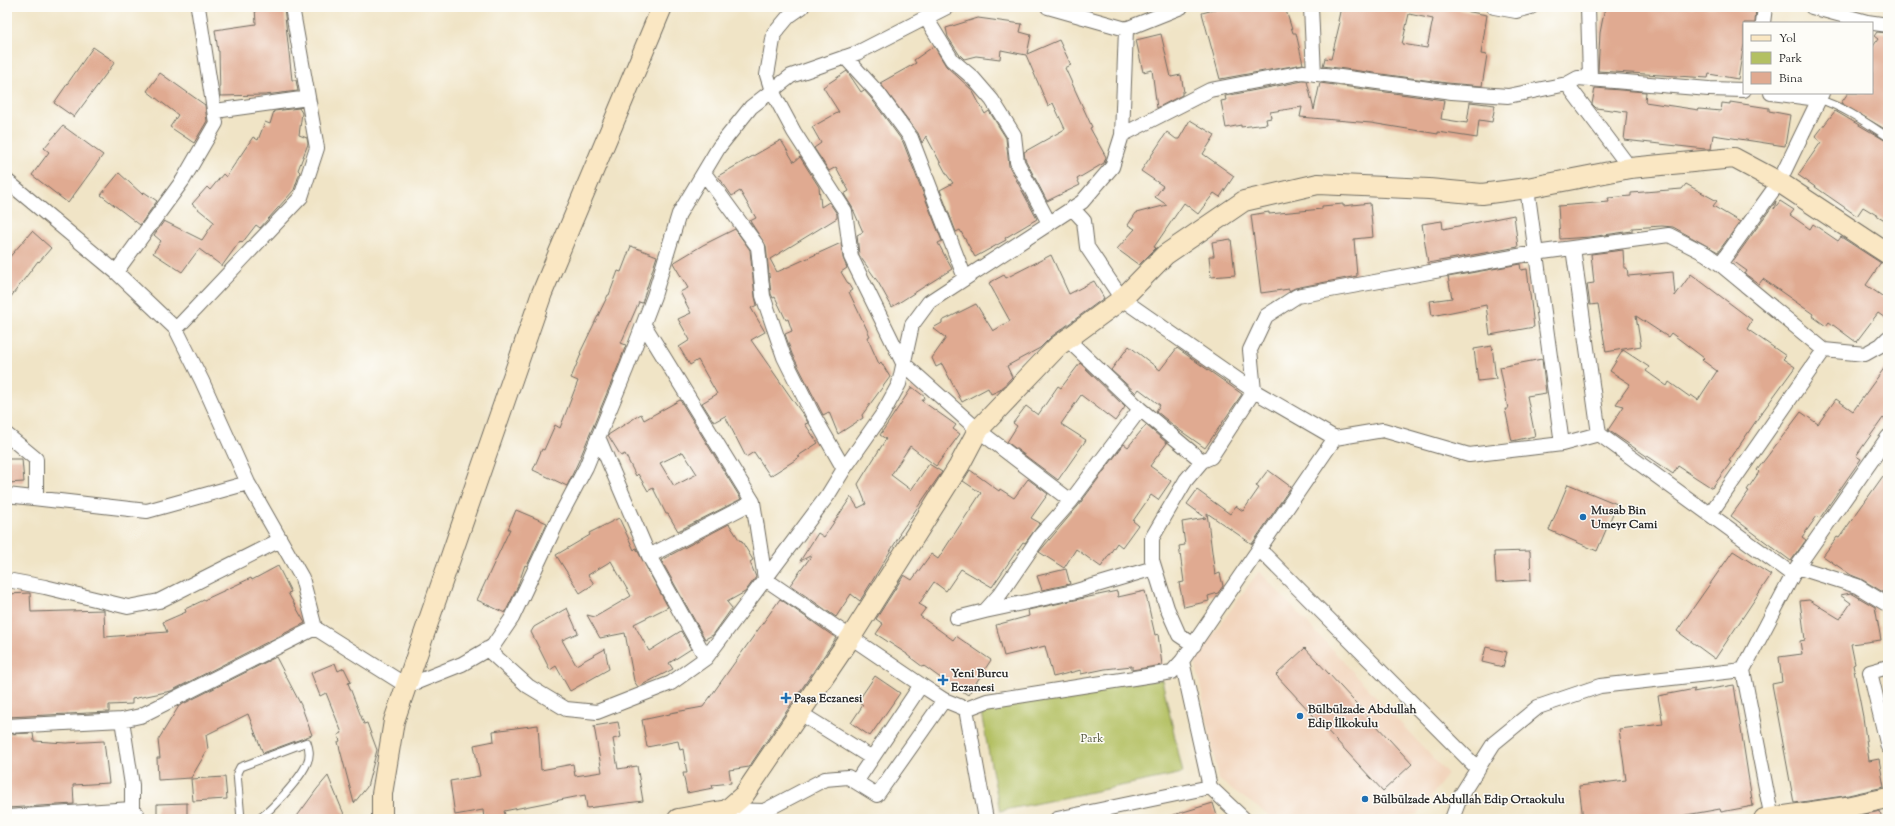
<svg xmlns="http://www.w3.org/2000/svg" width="1895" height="826" viewBox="0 0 1895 826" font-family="'Sorts Mill Goudy',serif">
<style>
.built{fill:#f2d5bd}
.green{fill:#b3c062;stroke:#6f7646}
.building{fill:#e0aa91;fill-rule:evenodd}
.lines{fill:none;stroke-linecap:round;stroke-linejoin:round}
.lane-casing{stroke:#706c61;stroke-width:9}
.street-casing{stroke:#706c61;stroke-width:16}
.secondary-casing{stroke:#706c61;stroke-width:22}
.lane{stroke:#fff;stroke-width:7}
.street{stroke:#fff;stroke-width:14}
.secondary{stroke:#fae7c3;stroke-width:20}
.poi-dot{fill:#1f6fb2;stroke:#fdfcf7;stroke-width:1.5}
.labels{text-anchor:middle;stroke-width:3;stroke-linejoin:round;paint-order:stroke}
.poi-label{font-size:12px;font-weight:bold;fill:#2b2b2b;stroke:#fdfcf7;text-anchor:start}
.park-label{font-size:12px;fill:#54583c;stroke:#fdfcf7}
</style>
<rect width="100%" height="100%" fill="#fdfcf7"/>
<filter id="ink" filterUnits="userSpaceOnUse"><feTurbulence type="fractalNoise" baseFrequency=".025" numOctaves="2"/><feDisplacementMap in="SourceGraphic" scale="8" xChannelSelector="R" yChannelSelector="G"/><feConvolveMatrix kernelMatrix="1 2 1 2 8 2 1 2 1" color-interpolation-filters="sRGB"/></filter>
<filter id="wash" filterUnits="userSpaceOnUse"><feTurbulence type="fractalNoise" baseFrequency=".012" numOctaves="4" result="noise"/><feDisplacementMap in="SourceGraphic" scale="16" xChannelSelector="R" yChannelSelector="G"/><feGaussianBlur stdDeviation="0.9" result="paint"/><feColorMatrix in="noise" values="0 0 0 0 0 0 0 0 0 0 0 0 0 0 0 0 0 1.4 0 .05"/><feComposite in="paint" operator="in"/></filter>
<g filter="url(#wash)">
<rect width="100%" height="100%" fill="#f0e4c6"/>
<path class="built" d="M1259,571l189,203 -30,40 -24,5h-120l-55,-39 -24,-121z"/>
<path class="green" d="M1162,680l21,93 -183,38 -19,-98 102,-27z"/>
<g id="blocks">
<path class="building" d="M255,7h29l8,73h4l2,11 -33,4 -45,1 -1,-45h-1l-3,-21 41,-6z
M1225,7h60l8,26h3l7,31 -83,15 -18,-66z
M1341,7h102l44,8 -6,39 6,1 -5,31 -35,-3 -124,-17 2,-8 6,1 9,-37 -2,-1zM1409,14l24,5 -6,29 -25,-4z
M1605,7h151l-1,16h-11v21l-6,35 -29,-5 -1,4 -110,-7 2,-38z
M978,18l44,6 -2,8 11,3 -4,19 32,-14 12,25 -6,3 27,59 -2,1 16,29 -2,6 -27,16 3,6 -33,16 -22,-42 -1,-7 41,-23 -12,-26 -5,3 -22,-51 -25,-5 -1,9 -24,-3 -12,3 -5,-5 -11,-17 -2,-9z
M1877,32l11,1v98l-47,-28 7,-10h24v-45l6,-9 -4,-3z
M1161,34l10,43 10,-2 3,17h-2v3l-25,13 -5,-38 -9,2 -7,-32z
M934,46l12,20 26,24 13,24 4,-3 17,27 3,28 28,53 -32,19 1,2 -31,17 -15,-27 -4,2 -16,-42 13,-7 -6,-8 -21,-39 -4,7 -4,-10 -38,-50 36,-20 -2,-3z
M93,47l22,15 -41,55 -20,-14z
M847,71l14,21 3,-2 7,8 32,44 39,99 -4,2 14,26 -60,38 -14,-25 -19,-27 -2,-20 6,-3 -11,-25 -8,-13 5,-3 -13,-24 -7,4 -15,-23 7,-5 -9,-16 27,-15 -16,-25z
M160,73l45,32 2,16 -13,22 -24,-16 8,-12 -31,-24z
M1303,81h4l7,29 6,-27 124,17 -3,19 26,4 3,-21 25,3 -3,17 -13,-2 -2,18 -39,-6v2l-67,-11 -71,-6 2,-10 -32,5 1,6 -5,1 1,5 -26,3v-2l-15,3 -5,-27 5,-1 -1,-4z
M1595,88l51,4 -1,10 54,8v-1l22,2 1,-8 8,1v-2l39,6v3l21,4 -5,31 -72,-11 -2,14h-6l-81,-9 3,-28 -31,-4 -4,-4z
M299,108l3,5 -3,22 8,3 1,6 -10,26 2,2 -6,18 -34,38 -4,-3 -14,18 -2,-2 -18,25 -23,-17 -17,23 -29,-19 8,-12 -7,-6 10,-14 38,19 12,-18 -22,-18 15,-17 3,3 13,-16 3,3 27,-40 5,3 7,-18 5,2 4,-13z
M1835,111l53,31v80l-25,-15 -6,9 -59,-41 23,-33 -6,-5z
M1190,120l25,15 -12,19 31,22 -14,21 -6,-4 -16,21 -14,-11 -30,44 2,1 -17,17 -22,-16 18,-20 -7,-4 8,-12 31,-8 -12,-8 8,-11 -22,-15 26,-39 9,7h3z
M63,126l40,29 -35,48 -36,-28 17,-23 -5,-4z
M781,140l13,22 6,-5 19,30 2,20 8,-5 8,12v4l-67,41 7,13 64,-29 2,15 4,10 -6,4 11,18 -3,2 21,44 -3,1 12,27 2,-2 9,15 -28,38 1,3 -25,16 -9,-22 -6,3 -31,-61 -7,-20 7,-3 -4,-12 -2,1 -11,-23 -2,1 -2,-4 -5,-48 -16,-25 6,-3 -16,-27 -8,5 -14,-20z
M119,173l23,21 2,-2 13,9 -17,24 -39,-30z
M1686,184l31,17 -4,5 27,16 -22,30 -45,-25 -11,-1 -30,2v3l-42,6 -30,2 -2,-33 51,-4 -1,-4 23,-2v-3l51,-4z
M1776,201l-2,8 6,-8 14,9 -4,5 20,14 3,-5 25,17 3,-4 40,26 -15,22 22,15v20l-10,-7 -22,29 -27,-20 -3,4 -14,-10 1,-2 -50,-35 -4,5 -14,-10 2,-3 -14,-10z
M1370,203l3,34 -19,2 3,37 -62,12 -6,3v-2l-28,4 -10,-78 18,-3v2l53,-5v-3l21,-2v2z
M1514,215l4,32 -90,16 -6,-39 20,-3 1,8z
M735,229l15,21 5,47 2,8 -6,3 14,24 -14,8 55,79 2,4 -3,1 13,19 -20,13 2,1 -30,19 -16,-24 -8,5 -21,-41 -11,6 -12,-19 15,-9 -19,-34 -8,5 -11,-18 11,-7 -12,-21 13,-6 -11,-21 8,-4 -15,-25 30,-18z
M32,231l19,17 -12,14 -1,-1 -31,41v-42z
M1231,239l4,36 -24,2 -2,-21h5l-2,-14z
M631,246l26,10 -15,47 -3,-1 -18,41 5,2 -7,19 -39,94 -13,28 -34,-16 9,-21 2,1 11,-25 5,3 18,-47 -7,-3 10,-24 -1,-1 28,-58h1l9,-24 3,1z
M1623,250l1,18h3l1,8 45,-4 2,24 16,-22 61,46 -5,9 39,27 -3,3 12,8 -37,51 -29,43 2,1 -19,26 -34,-22 -5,8 -65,-44 16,-24 -8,-2 14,-20 -20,-13 13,-21 26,17 -3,4 21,15 2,-4 21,15 1,-2 7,5 19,-29 -15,-11 2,-2 -33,-25 -3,4 -32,-21 5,30 -35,6 -8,-48 -8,1 -3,-21 7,-1 -3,-29z
M1051,255l18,39 25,-13 10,17 -53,39 -11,11 -33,18 5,11 -12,13 -9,4 -3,-6 -26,14 -20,-38 -6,3 -4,-9 14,-20 -13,-10 9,-5v-2l34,-17 17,27 17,-10 -21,-38 15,-8 2,3z
M1520,264l1,6 6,-1 7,58 -44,8 -4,-30 -54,11 -2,-15 22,-3 -4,-21z
M1129,346l31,24 17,-22 65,46 -37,54 -27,-19 -22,-18 4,-6 -21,-16 -3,4 -25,-23z
M1492,346l4,33 -18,2 -4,-32z
M1542,359l4,34 -19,3 8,40 -23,5 -7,-32h3l-8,-42z
M1080,363l45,44 -10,14 -34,-26 -20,29 25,16 -28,40 -51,-38 10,-16 -4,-3 13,-17 12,9 20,-29 3,2z
M1888,363v59l-5,-4 -27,38 5,3 -41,59 -3,-2 -15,21 4,3 -15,21 -60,-45 18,-25 -2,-1 12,-18 -2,-2 44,-58 17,12 18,-25 17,12z
M912,387l13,10 -3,4 34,24 -3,4 7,5 -24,32 -26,-20 -19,29 20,15 18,-26 13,8 -43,62 1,1 -40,66 -9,-7 -15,23 -46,-32 22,-30 -12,6 18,-28 6,4 27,-40 7,11 8,-4 -8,-20 28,-45 -6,-4z
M680,400l61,99 -63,32 -10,-17h-2l-13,-26 -5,3 -10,-17 -2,2 -11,-22 -4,2 -13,-21 33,-21 3,6zM683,452l14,22 -23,12 -14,-23z
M1146,425l21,18 -17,23 21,15 -13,19 -7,-5 -18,26 5,4 -16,22 -5,-4 -16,24 -25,-18 -12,19 -25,-16 39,-46 46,-62 4,3z
M7,459h15l2,23 -17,1z
M1888,469v126l-27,-16 -10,-4 -28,-19 14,-19 2,1z
M970,470l29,21 1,-2 14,9 14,-19 20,15 -17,24 9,5 -15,20 -2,-1 -31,45 -31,-18 -15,22 -12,-9 -15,22 7,4 -6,8 33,24 3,-4 35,24 -23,35 -21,-14 -1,1 -22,-16 -1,1 -16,-12v-1l-31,-20 7,-10 -7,-5 28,-44 8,5 19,-26 7,5 43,-66 -18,-12z
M1268,470l23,17 -39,57 -45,-31 8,62 5,-2 3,13 -5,7 -10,3 1,5 -25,6 -5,-24 5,-1 -5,-36 6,-1 -3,-23 24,-4 -19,-14 10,-14 33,24 6,-8 7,5 16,-23 -3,-2z
M1568,484l49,20 -20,47 -48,-21z
M516,510l31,13 -20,43 -2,-1 -8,23 -12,25 -28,-13 33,-71h-2z
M619,518l15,32 2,-2 32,59 -34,17 15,27 32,-20 10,18 -22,14 4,6 -35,18 -4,-6 -9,-48 -25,5 -13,-23 8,2 36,-21 -20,-35 -23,14 6,9 -14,9 -24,-38 34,-20 -1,-2z
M729,524l11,17 1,-1 12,20 -3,2 6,15 -11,15 -18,10 5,6 -19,27 -8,4 -44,-79z
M1530,551l1,29 -35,2 -2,-30z
M1733,551l38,24 -56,84 -38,-28z
M278,566l13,26 -3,1 17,30 -134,68 -39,8v5l-23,1v7l-102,5v-123l23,-1 1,19 73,-2 1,27 62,-5 -4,-10 23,-10 -1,-3 19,-9 47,-22 1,2z
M1066,569l4,15 -28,6 -5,-14z
M1117,591l1,6 27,-6 10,44 3,-1 4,31 -30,5v-4l-27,3 -24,5v-4l-28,7 -8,-31 -41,10 -8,-31 33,-9 -1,-6z
M1851,593l24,14 6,33 -30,4 4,20 -2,1 10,52 6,44 10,-2 5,28 -40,9 -50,7 -22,-119 10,-2 -3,-25 23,-3 -2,-13 5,-1 -5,-39 9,-1 31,19 11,-16 -11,-8z
M780,599l56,39 -87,129 -20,3 2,13 -19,2 1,3 -26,5 -4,-20h4l-4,-24 -3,1 -2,-9 -31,6 -5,-27 28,-6v-1l33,-6z
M567,608l11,25 -16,7 14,25 29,-16 4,20 -39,22 -14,-25 -6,4 -19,-38 3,-5z
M1486,647l21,5 -4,15 -21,-5z
M1305,648l107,116 -29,27 -107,-116z
M276,657l25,48 11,30 -49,18 -15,-39 -42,21 2,14 -17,29 -33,2 -1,-22h3l-2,-18 21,-34z
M335,663l3,8 6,-3 7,14 -3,1 16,41 3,-1 10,27 -10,37 -13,16 -16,-61 2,-1 -2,-6 4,-2 -16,-40 -6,3 -9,-23z
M875,676l25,17 -30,43 -19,-13 12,-18 -5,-4z
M1734,685l19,121 -32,6 -1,-3 -56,10h-81l-4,-33 47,-6 -7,-51 44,-5 -5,-28 37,-7 -2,3z
M618,722l3,15 -8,2 5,30 19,-3 6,35 -56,7 -2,-13 -81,16 2,8h-22l-1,-9 -28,5 -5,-34 30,-5 -6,-31 20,-4 -1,-10 45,-6 3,45 32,-6 2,12 27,-4 -8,-46z
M33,733l1,8 32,2 38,-2 5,42 -36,2 1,19 -67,4v-74z
M328,776l18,43h-51l22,-30z
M225,777l2,22 -34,2 -2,-22z
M187,803v16h-30v-15z
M1213,803l5,16h-47l-1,-3z
M1880,811l2,8h-39l5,-1z"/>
</g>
</g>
<g filter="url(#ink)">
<use href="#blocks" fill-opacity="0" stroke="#706c61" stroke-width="1"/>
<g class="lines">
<defs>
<path id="lane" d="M1818,99c26,8 47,23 70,38
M241,819l-4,-46 3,-6 67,-25c2,6 4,13 0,21 -6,15 -34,45 -48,56"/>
<path id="street" d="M802,7l-13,9 -15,18 -7,41 5,16 22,41 51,79 6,46 52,106 75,67 93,71
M1048,7l78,22 55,-22
M1311,7l3,67
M1494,7l22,4 15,-4
M1588,7l2,71
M1812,7l55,15 21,3
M926,18l26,42 21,18 19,22 22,35 3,27 32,61
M1763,23l2,-16
M845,57l33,36 33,45 54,140
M1567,84l63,84
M1771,93l47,6
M215,111l93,-13
M1122,135l88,-45 93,-18 149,20 56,4 59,-12 11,-6 131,11 35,1
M704,173l54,74 5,49 21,61 28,56 32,56
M7,181l109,91 60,57 26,52 46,102 54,95 13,50 92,58 55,-22 31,-18 19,-28 47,-100 27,-51 41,-100 27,-71 25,-82 40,-67 32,-40 40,-31 66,-23 90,-46
M1527,188l35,256
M1072,208l12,13 3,26 35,52 132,92
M1573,248l26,186 194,141
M1720,264l59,-82 43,-89
M116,272l67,-92 33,-57 -18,-116
M644,325l109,177 -104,54
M176,329l125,-132 16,-49 -25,-141
M1067,339l73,70 62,52
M1254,391l-4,-41 16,-34 31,-20 238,-43 134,-18 37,19 14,10 104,86 41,4 16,-9 7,-7
M7,435l29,24v39
M598,437l51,119 57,102
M1335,438l48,-8 86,25 93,-11 37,-10
M7,495l140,16 101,-28
M753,502l12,77 156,106 23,15 22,9
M1710,514l114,-164
M1259,549l219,220
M1797,567l60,19 31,19
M7,580l38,7 83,20 31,-6 121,-61
M985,611l88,-19 81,-24
M957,618l28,-7 16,-18 39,-57 31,-35 69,-92
M487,649l41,37 38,23 31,3 74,-29 35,-25 122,-163 16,-26 38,-54 17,-31 13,-59 17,-23 153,-100 30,-35 10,-32 4,-106
M1182,661l153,-223 -81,-47 -43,66 -9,4 -16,19 -34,58v22l15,48 12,27 15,10
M1888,667l-18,5 18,75
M800,713l72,45
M122,720l10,65v24l5,5v5
M7,726l115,-6 18,-4 175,-88
M856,782l65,-97
M727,813v-3l37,1 61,-32 23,-2 29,18 67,-95
M7,817l125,-8
M986,819l-20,-110 21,-8 185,-29 10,-11 28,126 34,32
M1057,819l153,-32
M1452,819l9,-24 33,-52 44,-36 62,-21 143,-16
M1772,819l-29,-149 54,-103 91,-130"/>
<path id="secondary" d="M382,819v-25l12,-73 148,-428 120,-286
M678,819l49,-9 17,-15 107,-158 108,-171 19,-36 80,-84 64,-47 43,-44 79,-54 74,-17 111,5 53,5 45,-6 103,-20 104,-10 45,24 109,72
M1764,819l82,-12 42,-9"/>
</defs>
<use href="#lane" class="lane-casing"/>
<use href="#street" class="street-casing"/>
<use href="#secondary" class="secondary-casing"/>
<use href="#lane" class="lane"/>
<use href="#street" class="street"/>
<use href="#secondary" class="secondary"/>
</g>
</g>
<g class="poi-dot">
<circle cx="1583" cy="517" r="4"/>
<path d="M941 674h4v4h4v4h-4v4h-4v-4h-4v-4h4z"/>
<path d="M784 692h4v4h4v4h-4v4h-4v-4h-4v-4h4z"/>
<circle cx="1300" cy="716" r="4"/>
<circle cx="1365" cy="799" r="4"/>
</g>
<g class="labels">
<g class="poi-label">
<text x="1591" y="514">Musab Bin<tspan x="1591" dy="14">Umeyr Cami</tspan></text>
<text x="951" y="677">Yeni Burcu<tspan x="951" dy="14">Eczanesi</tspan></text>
<text x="794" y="702">Paşa Eczanesi</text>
<text x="1308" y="713">Bülbülzade Abdullah<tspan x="1308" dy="14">Edip İlkokulu</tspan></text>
<text x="1373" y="803">Bülbülzade Abdullah Edip Ortaokulu</text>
</g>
<g class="park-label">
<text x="1092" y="742">Park</text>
</g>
</g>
<rect width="1895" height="826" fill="none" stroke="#fdfcf7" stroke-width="24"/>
<rect x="1743" y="22" width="130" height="72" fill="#fdfcf7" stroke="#a9a8a5"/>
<rect x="1751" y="35" width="20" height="6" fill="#fae7c3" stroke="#a9a8a5"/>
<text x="1779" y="42" font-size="12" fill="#2b2b2b">Yol</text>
<rect x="1751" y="52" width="20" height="12" fill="#b3c062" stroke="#a9a8a5"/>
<text x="1779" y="62" font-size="12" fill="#2b2b2b">Park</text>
<rect x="1751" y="72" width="20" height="12" fill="#e0aa91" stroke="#a9a8a5"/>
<text x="1779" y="82" font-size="12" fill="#2b2b2b">Bina</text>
</svg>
